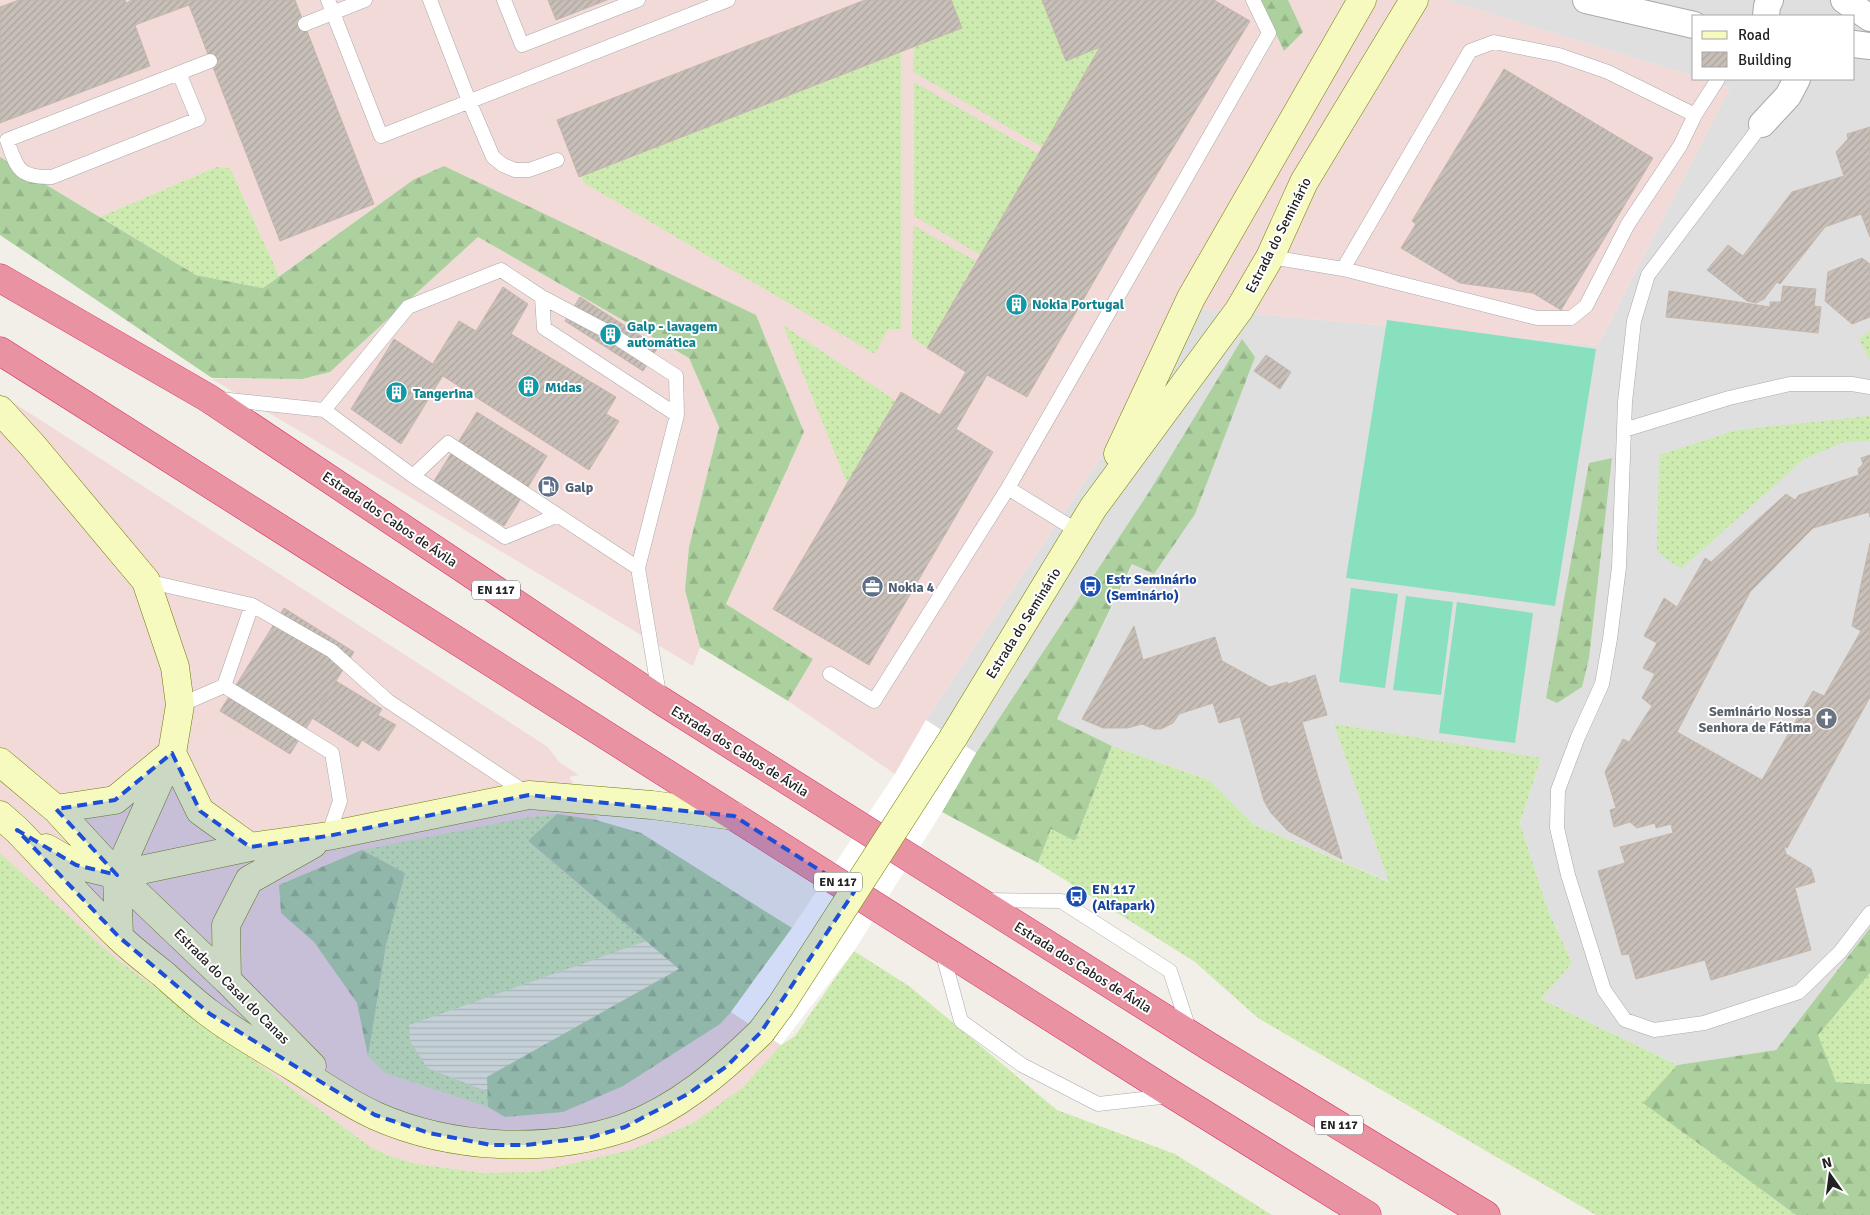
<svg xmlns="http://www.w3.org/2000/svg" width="1870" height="1215" viewBox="0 0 1870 1215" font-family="Signika,sans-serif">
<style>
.residential{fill:#e0dfdf}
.commercial{fill:#f2dad9}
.farmland{fill:url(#farmland-rules)}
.grass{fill:url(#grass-dots)}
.forest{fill:url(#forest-firs)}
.pitch{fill:#88e0be}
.pier{fill:#fff}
.building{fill:url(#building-hatch);stroke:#c4b6ab}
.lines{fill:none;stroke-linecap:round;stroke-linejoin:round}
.lane-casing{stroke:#a9a9a9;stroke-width:15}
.street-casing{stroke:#a9a9a9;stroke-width:28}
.secondary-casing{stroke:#707d05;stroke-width:29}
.highway-casing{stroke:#dc2a67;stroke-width:29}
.lane{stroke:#fff;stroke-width:14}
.street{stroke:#fff;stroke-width:26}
.secondary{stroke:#f7fabf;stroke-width:28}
.highway{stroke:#e892a2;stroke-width:28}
.secondary-bridge-casing{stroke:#707d05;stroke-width:29;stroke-linecap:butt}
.secondary-bridge{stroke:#f7fabf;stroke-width:28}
.marked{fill:#1d4ed8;fill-opacity:0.2;stroke:#1d4ed8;stroke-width:4;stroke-dasharray:10 6;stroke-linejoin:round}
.labels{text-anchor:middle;stroke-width:4;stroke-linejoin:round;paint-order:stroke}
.shield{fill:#fff;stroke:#646464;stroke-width:1}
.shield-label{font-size:12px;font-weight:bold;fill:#222}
.street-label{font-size:14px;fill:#222;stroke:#fff}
.culture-label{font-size:14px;font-weight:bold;fill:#0d838f;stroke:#fff;text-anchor:start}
.service-label{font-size:14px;font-weight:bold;fill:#4e5e75;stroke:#fff;text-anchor:start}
.transit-label{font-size:14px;font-weight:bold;fill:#164399;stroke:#fff;text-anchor:start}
.worship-label{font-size:14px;font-weight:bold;fill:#5b616d;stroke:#fff;text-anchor:end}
</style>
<defs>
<pattern id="farmland-rules" width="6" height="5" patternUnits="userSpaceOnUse" patternTransform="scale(1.25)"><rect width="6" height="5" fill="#eef0d5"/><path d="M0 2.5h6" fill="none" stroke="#ccceb7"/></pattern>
<pattern id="grass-dots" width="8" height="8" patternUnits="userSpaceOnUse" patternTransform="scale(1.25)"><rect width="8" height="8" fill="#cdebb0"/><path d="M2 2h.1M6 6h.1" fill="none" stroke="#b0c997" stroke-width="1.8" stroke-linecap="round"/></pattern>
<pattern id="forest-firs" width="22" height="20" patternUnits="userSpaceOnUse" patternTransform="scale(1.25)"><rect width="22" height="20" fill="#add19e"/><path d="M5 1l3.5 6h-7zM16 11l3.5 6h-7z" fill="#95b388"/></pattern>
<pattern id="building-hatch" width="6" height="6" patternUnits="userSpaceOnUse" patternTransform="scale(1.25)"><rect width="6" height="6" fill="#c7bfb8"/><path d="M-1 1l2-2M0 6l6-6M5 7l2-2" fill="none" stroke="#aba49e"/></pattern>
</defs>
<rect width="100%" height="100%" fill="#f2efe9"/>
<path class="residential" d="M1446,0h424v928l-94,122 -99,15 -136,-66 31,-36 -24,-53 -28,-87 21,-65 -151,124 -136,-57 -45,-45 -97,-34 -55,-27 186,-380 -94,153 -173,261 -50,-33 274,-411 398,36 132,-257 -29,-9h153v-63h-160v60z"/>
<path class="commercial" d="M0,0h1446l248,76v3h7l29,9 -132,257 -398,-36 -274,411 -31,54 -107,-73 25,-42 -87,-55 78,-172 -48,-117 -343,-135 -134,96 -49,-108 -14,-1 -116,50 -100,-59z
M478,237l211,121 30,69 -30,120 -3,43 14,57 -7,19 -481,-287h90l28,-7z
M0,394l548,353 11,15 20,13 -10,2 162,235 50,33 293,170h-1074z"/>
<path class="farmland" d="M646,941l33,28 -191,108v15l-61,-24 -17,-27 -1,-16z"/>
<path class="grass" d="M951,0h91l24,61 34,-14 -58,100 -129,-75 1,-26z
M901,52v277h-13l-13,25 -291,-171 -2,-7z
M914,82l125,72 -59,101 -66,-39z
M216,167l14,1 49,108 -16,12 -67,-13 -96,-58z
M913,225l63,36 -49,87 -15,-11z
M783,325l113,76 -49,82z
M1870,331v29l-11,-21z
M1870,416v25l-26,1 -40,17 -123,110 -24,-17 2,-97 78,-25z
M1334,724l207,34 -21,65 28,87 24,53 -31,36 136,66 -33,38 152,112h-200l-338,-197 -63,-56 -157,-99 13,-34 24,12 37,-95 97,34 45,45 135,57z
M557,814l-29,28 118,99 -237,84 1,16 17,27 61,24v15l-103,-34 -17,-17 18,-111 19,-72 -43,-23 162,-32z
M0,853l115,105 257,190 15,7 29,9 67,9 53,-1 98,-23 59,-26 49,-35 39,-43 14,-9 59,-85 55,35 148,124 118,44 97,61h-1272z
M1870,973v111l-34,-2 -19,-47z"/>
<path class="forest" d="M1260,0h28l15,32 -19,19z
M0,157l196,118 67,13 150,-108 31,-14 312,149 48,117 -78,172 87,55 -25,42 -88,-54 -15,-57 4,-43 30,-120 -30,-69 -211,-121 -148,135 -28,7 -90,-1 -212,-143z
M1242,339l13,18 -60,157 -41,60 -22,-10 -75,155 55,27 -37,95 -24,-12 -13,34 -96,-51 34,-59 173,-261z
M1612,458l-23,200 -7,29 -25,16 -11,-5 43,-235z
M557,814l39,6 45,13 151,95 -61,84 -11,12 -97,62 -60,26 -58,5 -17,-10 -1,-30 192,-108 -151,-128z
M362,850l43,23 -19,72 -18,111 -11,-53 -43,-61 -33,-29 -2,-28z
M1870,928v45l-52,62 18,47 34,2v131h-74l-153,-112 34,-38 99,-15z"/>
<path class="pitch" d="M1387,320l209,29 -41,257 -209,-28z
M1351,588l47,6 -13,94 -46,-6z
M1406,596l47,6 -12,93 -48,-5z
M1457,602l76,11 -18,130 -76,-10z"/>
<path class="pier" d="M926,720l50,33 -34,59 -88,139 -73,94 -50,-33 61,-84 103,-154z"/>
<path class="building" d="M19,0h106l1,3 6,-3h163l79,204 -94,37 -91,-236 -54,20 15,41 -150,57v-116z
M548,0h59l-51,20z
M865,0h86l11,28 -383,149 -22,-57z
M1042,0h172l36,21 -119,196 -104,180 -40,-22 -31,54 37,23 -124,213 -96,-56 128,-217 39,23 26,-43 -39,-24 173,-301 -34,14z
M1504,69l149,89 -92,152 -28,-17 -73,-10 -59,-35 15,-24 -4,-3z
M1870,127v110l-9,-23 -36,13 -45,57 -3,-2 -13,17 -8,4 -9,-2 -40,-31 21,-25 15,11 49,-64 52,-16 -8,-24 12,-13 -1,-5z
M1862,258l8,6v53l-18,7 -27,-23 3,-29z
M1783,286l33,3 -2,17 7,1 -3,26 -152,-16 3,-26 101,16v-5h11z
M503,287l25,17 -17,30 105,63 -10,17 13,7 -30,49 -146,-94 2,-4 -13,-7 27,-44 17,10z
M580,297l78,50 -15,24 -78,-50z
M394,339l51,33 -44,72 -50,-35z
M1266,355l25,17 -11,17 -26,-18z
M477,412l70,44 -43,70 -70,-45z
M1870,455v62l-1,-5 -56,16 -63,64 -73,140 85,48 51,-89 11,5 37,-65 -9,-5 18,-83v154l-83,151 -3,-2 2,8 25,15 4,13 -20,6 16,62 -100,30 -6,-20 -69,19 -7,-25 -7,1 -24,-84 27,-8 -5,-16 53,-14 -2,-9 -15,4 -1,-5 -18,5 -7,-6 -16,5 -4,-17 6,-2 -11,-36 18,-33 6,3 23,-36 -10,-8 13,-24 -12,-6 14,-25 -13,-7 20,-38 13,9 28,-49 6,4 75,-68 9,6 4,-5 60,-20 -1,-6 5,-5 -2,-6z
M284,608l70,44 -64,102 -70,-43z
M1134,626l9,34 72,-23 7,24 48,26 17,-5 1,2 27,-9 12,40 -25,7 40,137 -54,-28 -17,-18 -7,-12 -24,-84 -21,6 -6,-20 -34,11 -6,9 -12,6h-7l-12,-5 -15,4h-24l-21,-9z
M336,681l46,28 -4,6 18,10 -17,26 -17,-11 -4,7 -46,-29z"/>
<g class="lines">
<defs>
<path id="lane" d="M328,0l53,136 347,-136
M430,0l39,101 24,56 10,8 12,5h14l28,-10
M504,0l18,45 116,-45
M305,24l60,-24
M179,73l19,46 -146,58c-34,1 -35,-9 -45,-37l203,-79
M1762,124l-114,151 -14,46 -9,81 -6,165 -9,72 -8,45 -24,53 -20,53 -1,38 11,47 36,115 21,30 29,10 50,-7 95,-31 41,-40 30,-39
M1270,257l73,12 194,49h34l15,-12 42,-82 52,-78 15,-31 23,-36
M1343,269l127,-218 24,-9 65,13 49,17 87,43
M542,297l66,35 68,44 1,39
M220,399l104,11 84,-103 93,-37 41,27 2,31 133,87 -39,153 22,132
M324,410l89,66 35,-33 190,125
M1624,430l105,-32 61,-14h62l18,3
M413,476l92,61 51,-21
M1008,488l71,44
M146,581l106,24 80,46 56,50 140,93
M830,674l44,27 134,-213 261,-455 -16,-33
M224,686l28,-81
M180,705l44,-19 108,67 8,48 -12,35
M986,900l75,1 109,70 20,61
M942,951l19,70 61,44 76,39 72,-8"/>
<path id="street" d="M1586,0l108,25
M1844,0l26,18
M1766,16l1,-10 3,-6
M1854,44l16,2
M1762,124l26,-28 9,-17"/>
<path id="secondary" d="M0,410l33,36 113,135 29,86 5,38 -8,48 -57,47 -59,9
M1118,454l73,-156 171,-298
M953,738l140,-230 146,-198 31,-53 34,-75 110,-182
M172,753l28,58 50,36
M0,762l56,47 61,66 110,105 85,86
M0,815l17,15c34,35 66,72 101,106 13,13 29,25 44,37 16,14 31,28 47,40 26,20 56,36 83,53 27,17 55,37 84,50 75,33 170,38 248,12 53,-19 97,-57 137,-96
M46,848l30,17 41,10 133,-28 78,-11 201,-41 123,10 82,11
M119,937l-2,-62 52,-116
M227,980l-1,-55 23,-45 64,-36"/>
<path id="highway" d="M0,278l208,120 452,302 550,347 276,168
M0,351l1175,745 192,119"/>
</defs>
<use href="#lane" class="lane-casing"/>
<use href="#street" class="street-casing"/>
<use href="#secondary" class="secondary-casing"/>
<use href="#highway" class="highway-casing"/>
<use href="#lane" class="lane"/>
<use href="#street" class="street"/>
<use href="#secondary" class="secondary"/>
<use href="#highway" class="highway"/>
<defs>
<path id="secondary-bridge" d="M761,1032l20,-27 172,-267"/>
</defs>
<use href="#secondary-bridge" class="secondary-bridge-casing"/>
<use href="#secondary-bridge" class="secondary-bridge"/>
</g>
<path class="marked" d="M172,753l28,58 50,36 78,-11 201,-41 205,21 120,76 -93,140 -34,34 -39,28 -63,33 -33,10 -66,8h-35l-62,-12 -54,-18 -165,-101 -91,-77 -102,-107 59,35 41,10 -61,-66 59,-9z"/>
<defs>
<symbol id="building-disc" viewBox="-11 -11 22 22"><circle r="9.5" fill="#0f9aa8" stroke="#fff"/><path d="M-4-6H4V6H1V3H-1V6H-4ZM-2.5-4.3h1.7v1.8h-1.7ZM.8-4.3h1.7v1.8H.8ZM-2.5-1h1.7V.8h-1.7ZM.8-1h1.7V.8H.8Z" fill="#fff"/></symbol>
<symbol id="fuel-disc" viewBox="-11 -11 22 22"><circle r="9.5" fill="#5c6f8a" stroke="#fff"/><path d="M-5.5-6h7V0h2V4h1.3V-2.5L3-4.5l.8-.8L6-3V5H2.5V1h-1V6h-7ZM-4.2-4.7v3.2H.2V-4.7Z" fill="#fff"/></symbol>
<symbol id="office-disc" viewBox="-11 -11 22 22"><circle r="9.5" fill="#5c6f8a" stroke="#fff"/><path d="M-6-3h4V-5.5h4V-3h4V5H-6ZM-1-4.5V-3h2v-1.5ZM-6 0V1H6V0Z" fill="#fff"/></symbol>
<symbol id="bus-disc" viewBox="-11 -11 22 22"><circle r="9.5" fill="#1a4fb4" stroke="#fff"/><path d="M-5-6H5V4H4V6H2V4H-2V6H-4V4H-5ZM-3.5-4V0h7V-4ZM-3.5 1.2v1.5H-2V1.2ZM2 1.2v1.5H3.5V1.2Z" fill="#fff"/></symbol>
<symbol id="church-disc" viewBox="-11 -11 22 22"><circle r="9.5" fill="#6b7280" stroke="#fff"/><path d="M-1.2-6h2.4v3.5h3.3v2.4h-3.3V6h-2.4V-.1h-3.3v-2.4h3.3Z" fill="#fff"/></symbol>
</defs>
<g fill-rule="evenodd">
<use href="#building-disc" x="1004" y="292" width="25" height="25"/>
<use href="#building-disc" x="598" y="322" width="25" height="25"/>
<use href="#building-disc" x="516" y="374" width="25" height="25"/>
<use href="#building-disc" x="384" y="380" width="25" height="25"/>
<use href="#fuel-disc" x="536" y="474" width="25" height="25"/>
<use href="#office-disc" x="860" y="574" width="25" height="25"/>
<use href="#bus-disc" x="1078" y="574" width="25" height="25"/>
<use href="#church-disc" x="1814" y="706" width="25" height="25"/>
<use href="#bus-disc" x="1064" y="884" width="25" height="25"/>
</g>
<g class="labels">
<g class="shield">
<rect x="472" y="580.5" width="48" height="19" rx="4"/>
<rect x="814" y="872.5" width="48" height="19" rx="4"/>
<rect x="1315" y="1115.5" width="48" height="19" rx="4"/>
</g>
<g class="shield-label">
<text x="496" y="594">EN 117</text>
<text x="838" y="886">EN 117</text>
<text x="1339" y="1129">EN 117</text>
</g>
<g class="street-label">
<text transform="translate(1278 235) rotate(-63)" y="5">Estrada do Seminário</text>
<text transform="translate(390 519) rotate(34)" y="5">Estrada dos Cabos de Ávila</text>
<text transform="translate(1023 623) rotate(-58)" y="5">Estrada do Seminário</text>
<text transform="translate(740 751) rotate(32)" y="5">Estrada dos Cabos de Ávila</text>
<text transform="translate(1083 967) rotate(32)" y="5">Estrada dos Cabos de Ávila</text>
<text transform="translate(232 986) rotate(45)" y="5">Estrada do Casal do Canas</text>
</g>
<g class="culture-label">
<text x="1032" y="309">Nokia Portugal</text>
<text x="627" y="331">Galp - lavagem<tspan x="627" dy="16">automática</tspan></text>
<text x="545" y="392">Midas</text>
<text x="413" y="398">Tangerina</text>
</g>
<g class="service-label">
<text x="565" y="492">Galp</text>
<text x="888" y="592">Nokia 4</text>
</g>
<g class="transit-label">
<text x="1106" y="584">Estr Seminário<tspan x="1106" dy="16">(Seminário)</tspan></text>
<text x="1092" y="894">EN 117<tspan x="1092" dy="16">(Alfapark)</tspan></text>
</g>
<g class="worship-label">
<text x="1811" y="716">Seminário Nossa<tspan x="1811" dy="16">Senhora de Fátima</tspan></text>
</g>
</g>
<rect x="1692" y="15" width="162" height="65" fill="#ffffff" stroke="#a7a7a7"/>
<rect x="1702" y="31" width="25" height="8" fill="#f7fabf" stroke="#a7a7a7"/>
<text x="1738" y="40" font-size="15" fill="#222222">Road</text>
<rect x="1702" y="52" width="25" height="15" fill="url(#building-hatch)" stroke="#a7a7a7"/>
<text x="1738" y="65" font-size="15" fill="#222222">Building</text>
<g transform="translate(1830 1175) rotate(346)" stroke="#ffffff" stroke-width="4" paint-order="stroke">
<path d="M0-4L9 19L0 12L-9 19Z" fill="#222222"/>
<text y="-8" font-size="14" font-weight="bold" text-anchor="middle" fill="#222222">N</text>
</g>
</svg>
